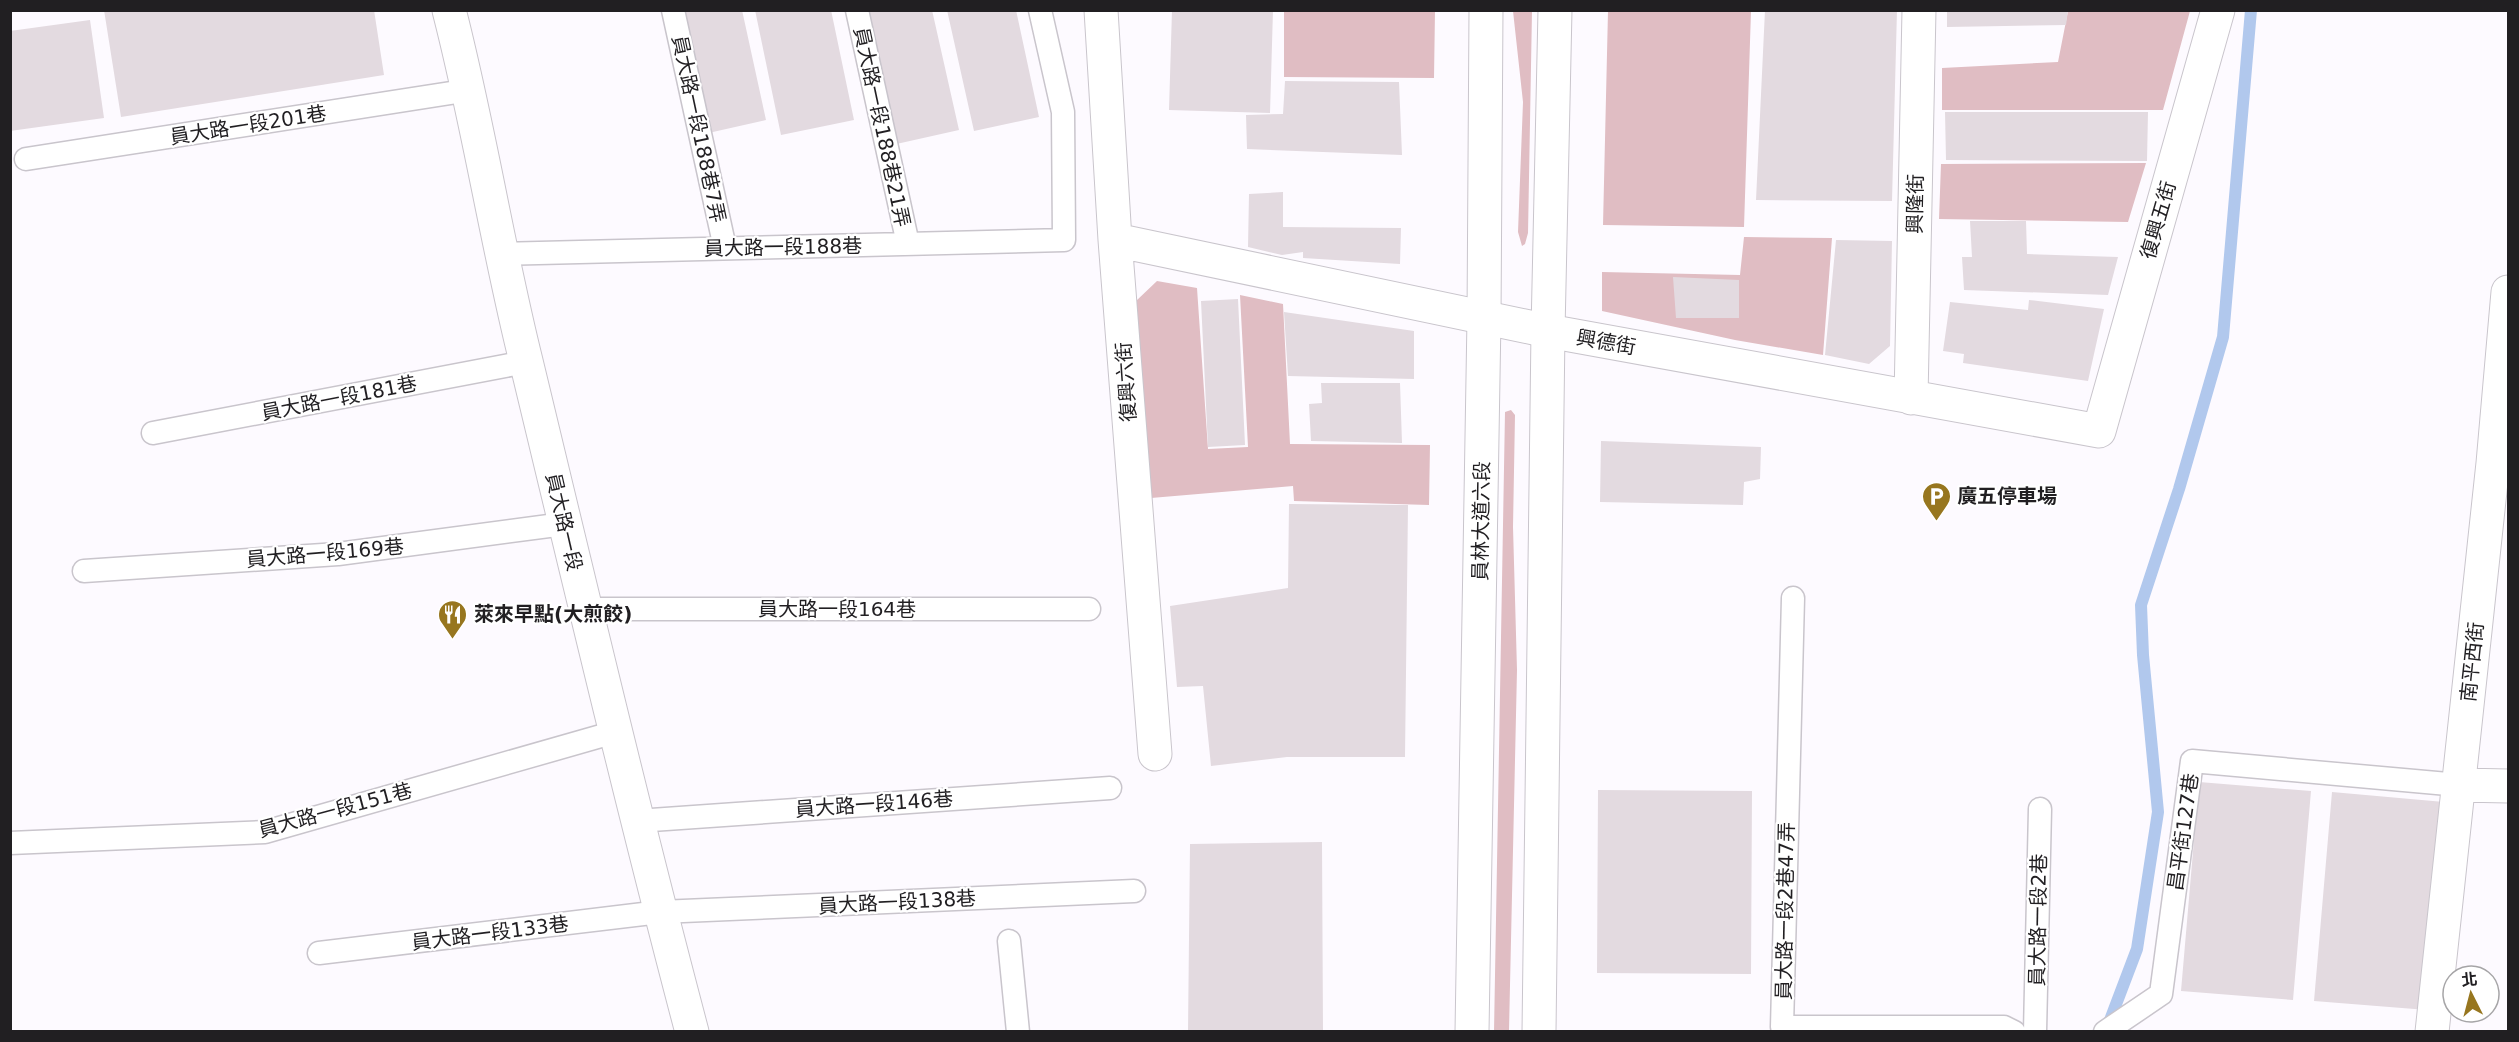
<svg xmlns="http://www.w3.org/2000/svg" width="2519" height="1042" viewBox="0 0 2519 1042" font-family="'DejaVu Sans','Noto Sans TC',sans-serif">
<style>
.green{fill:#e0bdc3}
.lines{fill:none;stroke-linecap:round;stroke-linejoin:round}
.stream{stroke:#b1c8ed;stroke-width:12}
.building{fill:#e3dae0}
.lane-casing{stroke:#c9c5cc;stroke-width:25}
.street-casing{stroke:#c9c5cc;stroke-width:35}
.secondary-casing{stroke:#c9c5cc;stroke-width:35}
.lane{stroke:#fff;stroke-width:22}
.street{stroke:#fff;stroke-width:33}
.secondary{stroke:#fff;stroke-width:33}
.labels{text-anchor:middle;stroke-width:4.5;stroke-linejoin:round;paint-order:stroke}
.street-label{font-size:20px;fill:#211f22;stroke:#fff}
.poi-label{font-size:20px;font-weight:bold;fill:#211f22;stroke:#fff;text-anchor:start}
</style>
<rect width="100%" height="100%" fill="#fdfaff"/>
<path class="green" d="M1284,11h151l-1,67 -150,-1z
M1513,11h19l-4,222 -3,11 -3,2 -4,-14 5,-130z
M1608,11h143l-7,216 -141,-2z
M2068,11h122l-27,99h-221v-42l116,-6z
M2146,163l-18,59 -189,-3 2,-55z
M1744,237l88,1 -9,117 -88,-15 -133,-29v-39l138,3z
M1157,281l40,7 11,161 40,-2 -8,-152 43,9 7,140 140,1 -1,60 -135,-4 -1,-15 -142,12 -15,-197z
M1511,410l4,5 -2,112 4,143 -8,361 -15,1 11,-620z"/>
<g class="lines">
<path class="stream" d="M2107,1028l30,-79 21,-137 -15,-157 -2,-50 38,-116 44,-152 28,-327"/>
</g>
<path class="building" d="M104,10h270l10,65 -263,42z
M676,10h66l24,110 -62,14z
M755,10h76l23,110 -73,15z
M853,10h79l27,120 -76,17z
M947,10h69l23,107 -65,14z
M1172,10h101l-3,103 -101,-3z
M1765,10h132l-5,191 -136,-1z
M1947,10h121l-2,15 -119,2z
M90,20l14,98 -94,13v-100z
M1285,81l114,1 3,73 -155,-6 -1,-34 37,-1z
M1945,112h203l-1,49 -201,-1z
M1283,192v35l118,1 -1,36 -97,-6v-6l-21,3 -34,-8 1,-53z
M1970,221h56l1,33 91,3 -10,38 -144,-5 -2,-33h10z
M1836,240l56,1 -2,105 -21,18 -44,-9z
M1673,277l66,3v38h-63z
M1238,299l7,146 -37,2 -7,-146z
M2029,300l75,9 -16,72 -125,-18 1,-9 -21,-3 7,-49 78,8z
M1284,312l130,19v48l-126,-3z
M1321,383h79l2,60 -91,-2 -2,-37 13,-1z
M1601,441l160,6 -1,32 -16,3 -1,23 -143,-3z
M1289,504l119,1 -3,252h-118l-76,9 -8,-80 -26,1 -7,-81 118,-18z
M2199,782l112,9 -18,209 -112,-9z
M1598,790l154,1 -1,183 -154,-1z
M2332,792l112,10 -17,208 -113,-9z
M1322,842l1,190h-135l2,-188z"/>
<g class="lines">
<defs>
<path id="lane" d="M673,10l52,238
M857,10l51,234
M26,159l444,-69
M502,254l562,-14 -1,-128 -23,-102
M153,433l373,-71
M84,571l254,-17 226,-30
M1793,598l-11,429h222l10,5
M584,609h505
M637,821l473,-33
M10,843l255,-11 350,-100
M1009,941l9,91
M319,953l341,-41 474,-21
M2035,1032l5,-223
M2105,1032l56,-38 31,-233 267,24"/>
<path id="street" d="M1101,10l14,230 40,514
M1115,240l433,91 551,100 119,-421
M1911,398l8,-388
M2459,785l49,1
M2432,1032l61,-569 15,-171"/>
<path id="secondary" d="M449,10c30,116 48,235 77,351 54,224 107,448 166,671
M1472,1032l12,-714 2,-308
M1539,1032l9,-701 7,-321"/>
</defs>
<use href="#lane" class="lane-casing"/>
<use href="#street" class="street-casing"/>
<use href="#secondary" class="secondary-casing"/>
<use href="#lane" class="lane"/>
<use href="#street" class="street"/>
<use href="#secondary" class="secondary"/>
</g>
<defs>
<symbol id="parking-pin" viewBox="-11 -11 22 30"><path d="M0 17L-7.5 6A9.5 9.5 0 1 1 7.5 6Z" fill="#97761f" stroke="#fff"/><path d="M-3.5-5.5H1a3.5 3.5 0 0 1 0 7H-1V5.5H-3.5ZM-1-3.4V-.6H.8a1.4 1.4 0 0 0 0-2.8Z" fill="#fff"/></symbol>
<symbol id="restaurant-pin" viewBox="-11 -11 22 30"><path d="M0 17L-7.5 6A9.5 9.5 0 1 1 7.5 6Z" fill="#97761f" stroke="#fff"/><path d="M-5-6h1v4h1v-4h1v4h1v-4h1v5L-1.5 .5V6h-2V.5L-5-1ZM5-6V6H3V1.5H1.5Q1.5-4 5-6Z" fill="#fff"/></symbol>
</defs>
<g fill-rule="evenodd">
<use href="#parking-pin" x="1920" y="480" width="33" height="45"/>
<use href="#restaurant-pin" x="436" y="598" width="33" height="45"/>
</g>
<g class="labels">
<g class="street-label">
<text transform="translate(248 125) rotate(-9)" y="7">員大路一段201巷</text>
<text transform="translate(882 127) rotate(78)" y="7">員大路一段188巷21弄</text>
<text transform="translate(699 129) rotate(78)" y="7">員大路一段188巷7弄</text>
<text transform="translate(1915 204) rotate(-89)" y="7">興隆街</text>
<text transform="translate(2158 220) rotate(-74)" y="7">復興五街</text>
<text transform="translate(783 247) rotate(-1)" y="7">員大路一段188巷</text>
<text transform="translate(1606 342) rotate(10)" y="7">興德街</text>
<text transform="translate(1126 382) rotate(-94)" y="7">復興六街</text>
<text transform="translate(339 398) rotate(-11)" y="7">員大路一段181巷</text>
<text transform="translate(1481 521) rotate(-89)" y="7">員林大道六段</text>
<text transform="translate(564 522) rotate(77)" y="7">員大路一段</text>
<text transform="translate(325 553) rotate(-5)" y="7">員大路一段169巷</text>
<text x="837" y="616">員大路一段164巷</text>
<text transform="translate(2472 662) rotate(-84)" y="7">南平西街</text>
<text transform="translate(874 804) rotate(-4)" y="7">員大路一段146巷</text>
<text transform="translate(335 810) rotate(-15)" y="7">員大路一段151巷</text>
<text transform="translate(2183 832) rotate(-82)" y="7">昌平街127巷</text>
<text transform="translate(897 902) rotate(-3)" y="7">員大路一段138巷</text>
<text transform="translate(1785 911) rotate(-89)" y="7">員大路一段2巷47弄</text>
<text transform="translate(2038 920) rotate(-89)" y="7">員大路一段2巷</text>
<text transform="translate(490 933) rotate(-7)" y="7">員大路一段133巷</text>
</g>
<g class="poi-label">
<text x="1957" y="503">廣五停車場</text>
<text x="474" y="621">萊來早點(大煎餃)</text>
</g>
</g>
<rect width="2519" height="1042" fill="none" stroke="#211f22" stroke-width="24"/>
<g transform="translate(2471 994) rotate(354)"><circle r="28" fill="#ffffff" stroke="#a6a5a7" stroke-width="1.5"/>
<path d="M0-4.5L10 22L0 15L-10 22Z" fill="#97761f"/>
<text y="-9" font-size="16" font-weight="bold" text-anchor="middle" fill="#211f22">北</text>
</g>
</svg>
